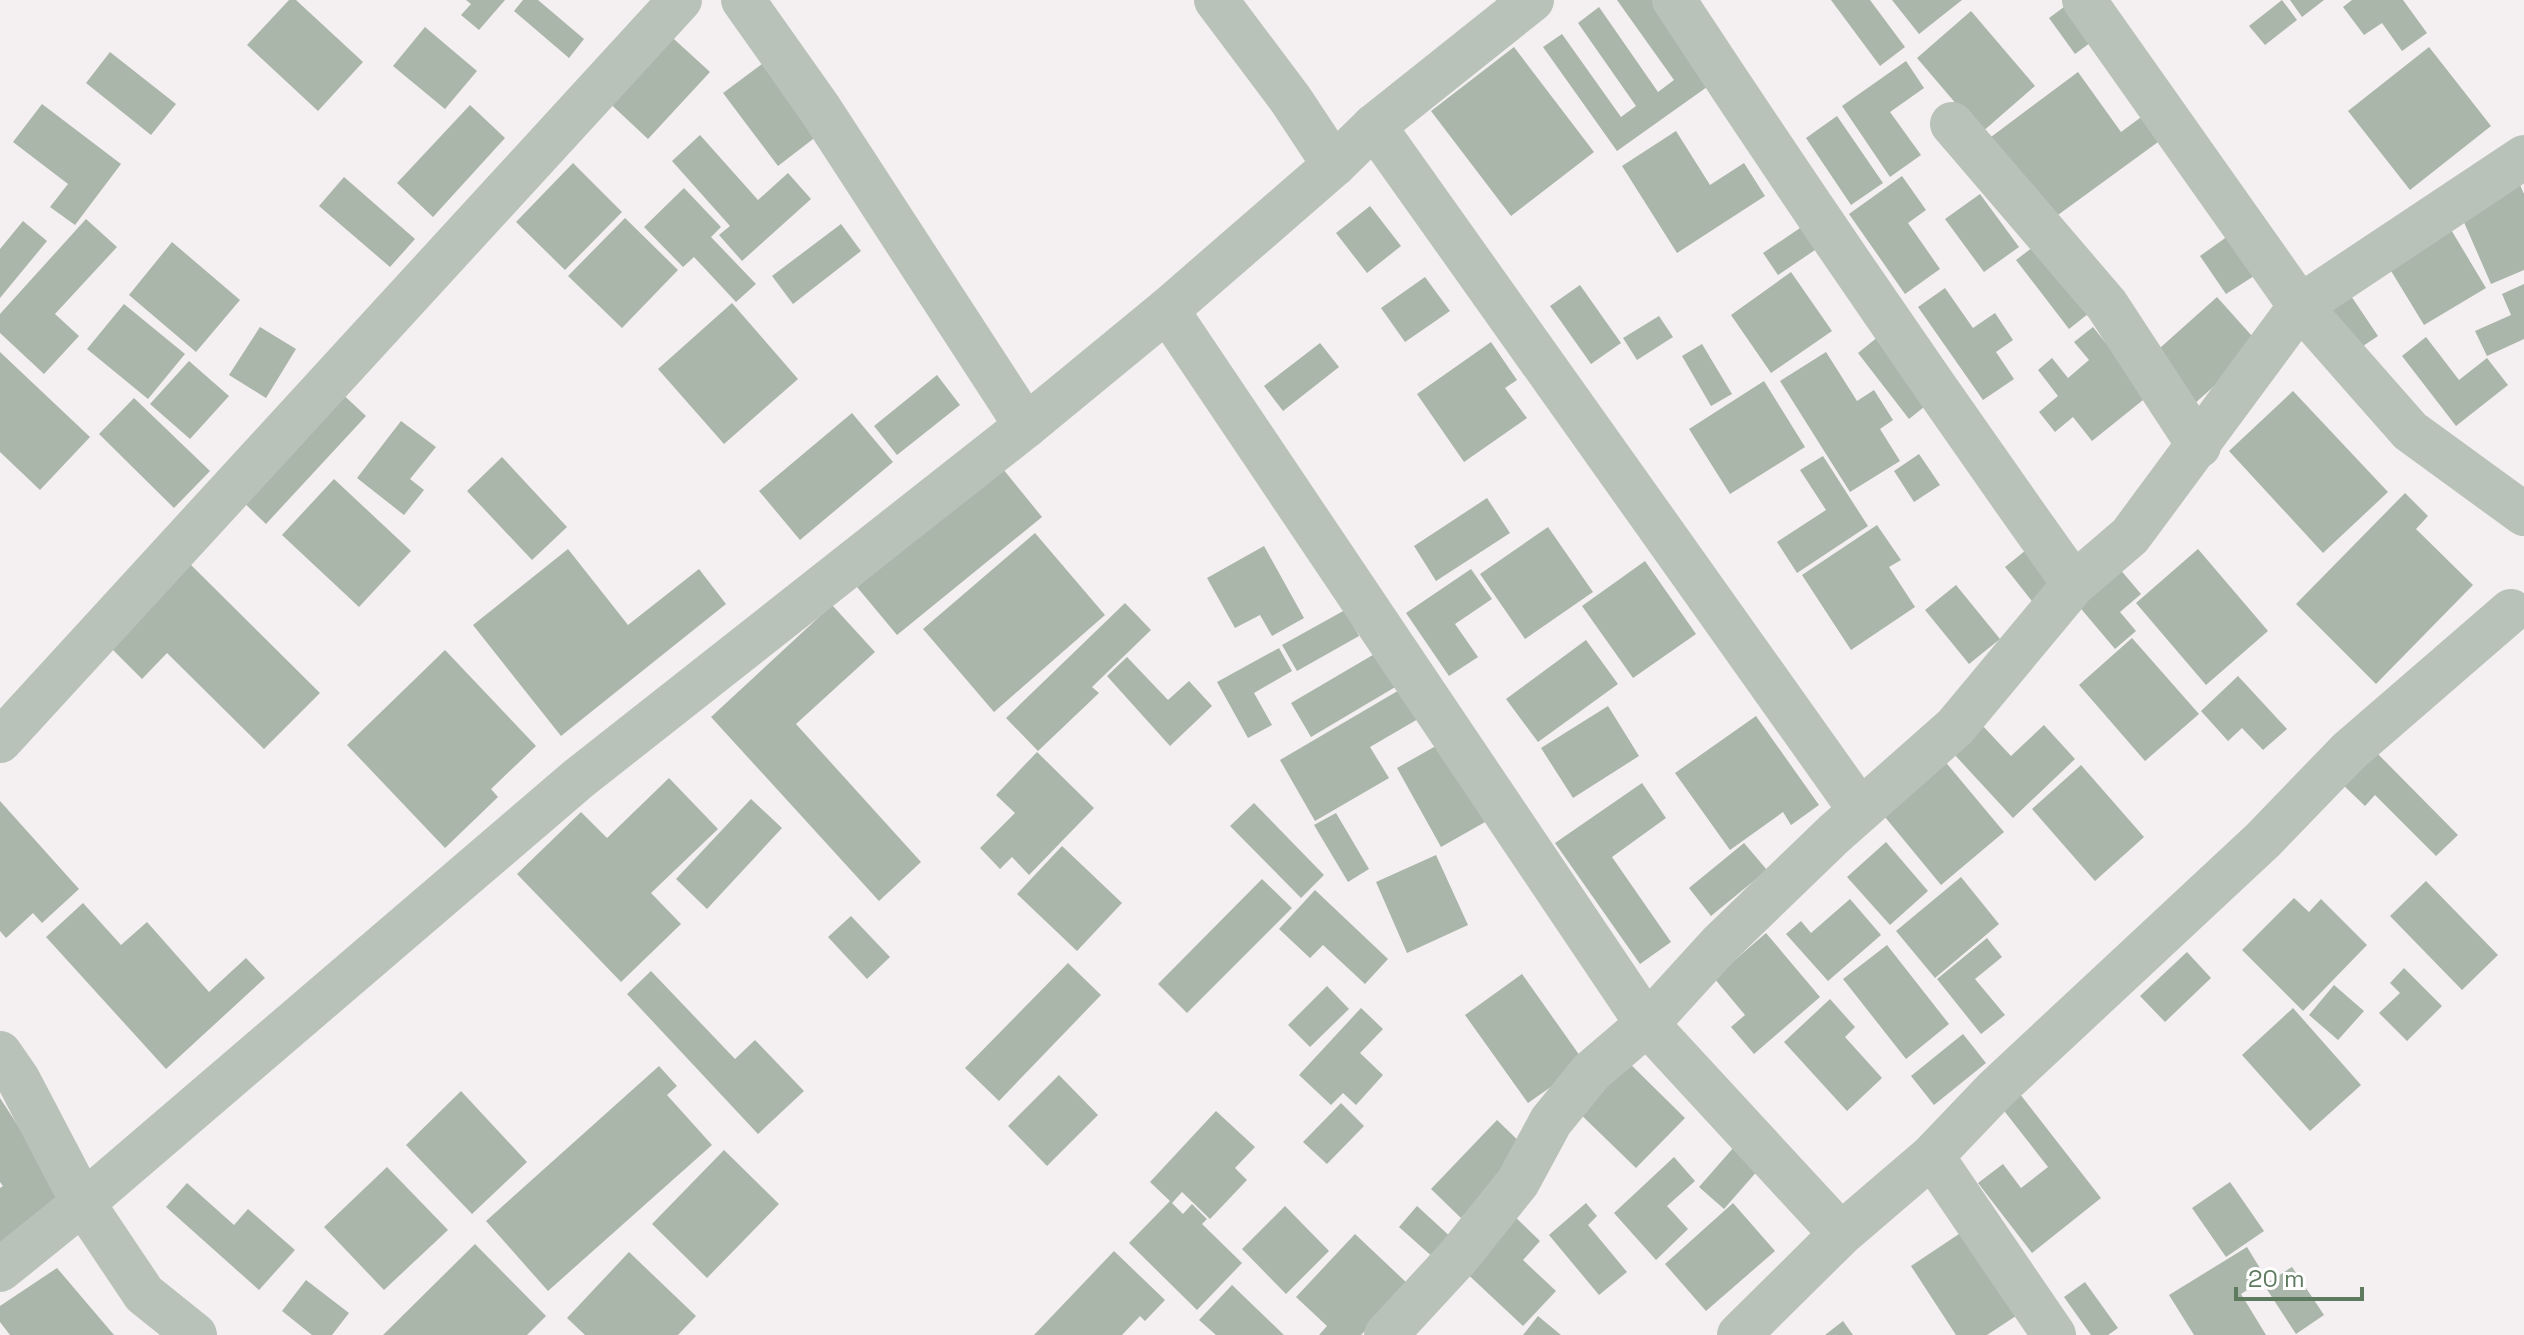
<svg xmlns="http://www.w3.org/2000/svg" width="2524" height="1335" viewBox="0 0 2524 1335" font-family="'Space Grotesk',sans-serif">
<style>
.building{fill:#aab6aa}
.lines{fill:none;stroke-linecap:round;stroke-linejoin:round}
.minor{stroke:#b9c2b9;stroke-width:44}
.tertiary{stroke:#b9c2b9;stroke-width:44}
</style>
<rect width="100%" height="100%" fill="#f4eff1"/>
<path class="building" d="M289,0h7l67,62 -45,49 -71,-66z
M466,0h39l-26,30 -18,-15 10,-11z
M523,0h15l46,39 -15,19 -55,-47z
M1617,0h39l58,82 -97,69 -74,-104 19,-13 59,83 15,-11 -58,-83 21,-16 59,85 16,-12z
M1831,0h39l35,47 -25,19z
M1892,0h70l-43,34z
M2282,0l15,20 -32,25 -16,-19z
M2290,0h34l-22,17z
M2352,0h51l24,33 -25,18 -20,-28 -18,12 -21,-28z
M2068,4l26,36 -19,14 -26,-36z
M1971,11l64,75 -54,47 -64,-75z
M425,27l52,44 -32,38 -52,-43z
M663,29l47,43 -62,67 -46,-43z
M1514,47l80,105 -83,64 -80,-105z
M2429,47l62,79 -81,64 -62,-79z
M110,52l66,52 -25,31 -65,-52z
M1906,61l18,27 -34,24 31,43 -31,22 -48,-71z
M762,64l55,72 -39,30 -55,-73z
M2078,72l43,60 31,-23 17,25 -118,86 -60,-83z
M42,104l79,60 -46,61 -25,-18 18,-23 -55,-42z
M470,105l35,33 -72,79 -36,-34z
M1837,116l46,67 -32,22 -45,-67z
M1676,131l34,54 34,-22 21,33 -88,57 -55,-87z
M700,135l58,65 30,-27 23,26 -69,62 -23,-26 11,-9 -58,-65z
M573,163l49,49 -57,58 -49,-48z
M1902,176l24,34 -18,13 32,46 -35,25 -56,-80z
M344,177l71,62 -25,28 -71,-61z
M2517,178l7,16v76l-33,14 -35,-80z
M684,188l37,39 -10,10 45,47 -20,18 -42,-45 -11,10 -39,-40z
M1980,194l39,53 -35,25 -39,-53z
M1370,206l31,40 -34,27 -31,-40z
M625,218l53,52 -56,58 -54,-52z
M86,219l31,28 -62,67 24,22 -35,38 -44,-41v-19z
M23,221l24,20 -47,57v-49z
M2447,223l39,65 -62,37 -39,-64z
M841,224l20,27 -68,53 -21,-28z
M1803,226l15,22 -40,27 -15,-22z
M2228,236l26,40 -28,18 -26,-38z
M2045,238l53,68 -29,23 -53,-69z
M172,242l68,58 -44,52 -67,-57z
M1791,272l41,59 -61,42 -40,-58z
M1425,277l25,34 -45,31 -24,-34z
M2343,284l35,52 -21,14 -34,-52z
M2524,284v55l-37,17 -12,-25 36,-16 -9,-21z
M1580,285l41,58 -30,21 -41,-58z
M1945,288l28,40 22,-15 18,27 -17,12 18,27 -31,21 -65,-93z
M2217,297l43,48 -67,60 -42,-49z
M732,303l66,76 -74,65 -66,-75z
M124,304l61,50 -37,45 -61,-50z
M1659,316l14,21 -36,23 -14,-22z
M260,327l36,22 -30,49 -37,-23z
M2093,327l55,69 -56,45 -19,-24 -18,15 -16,-20 19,-16 -20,-26 14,-12 16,20 21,-18 -15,-18z
M1884,332l45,71 -20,16 -51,-66z
M2426,337l33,43 28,-22 21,27 -52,41 -54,-70z
M1491,342l26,38 -12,8 22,30 -63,44 -47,-68z
M1320,343l19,24 -56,44 -19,-25z
M1702,344l30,50 -21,12 -29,-50z
M0,352l90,85 -50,53 -40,-38z
M1826,352l31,49 17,-11 19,30 -13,9 20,32 -50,31 -70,-111z
M189,361l40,35 -39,43 -40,-35z
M937,375l23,30 -63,50 -23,-29z
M1764,381l41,66 -75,47 -41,-65z
M336,388l30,28 -100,108 -30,-29z
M2293,391l95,101 -65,61 -94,-102z
M134,398l76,73 -36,37 -75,-74z
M852,413l41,49 -93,78 -41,-49z
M401,421l35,26 -26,32 14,11 -20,25 -47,-37z
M1919,454l21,31 -26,17 -20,-31z
M1823,456l45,70 -71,47 -20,-31 49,-32 -26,-40z
M502,457l65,70 -35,33 -65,-69z
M1003,469l39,48 -145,118 -40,-48z
M334,479l77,72 -52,56 -77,-72z
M2405,493l23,23 -12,13 57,56 -97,99 -80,-80z
M1487,498l23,35 -74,48 -22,-35z
M1877,525l24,35 -12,7 26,40 -64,43 -49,-75z
M1548,527l45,65 -68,47 -45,-65z
M1035,533l70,82 -111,97 -71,-83z
M1264,546l40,72 -32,18 -12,-21 -25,13 -28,-50z
M2031,546l30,39 -26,20 -30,-38z
M568,549l60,76 71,-56 27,35 -165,132 -88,-111z
M2198,549l70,82 -62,54 -70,-82z
M1645,561l51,73 -63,44 -51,-72z
M190,564l130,129 -56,56 -97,-96 -25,26 -33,-33z
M2119,568l22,26 -21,18 16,19 -21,18 -38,-45z
M1471,569l21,30 -37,25 23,33 -29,19 -43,-63z
M1956,585l44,54 -31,25 -44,-54z
M1125,603l26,27 -59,57 7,6 -61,58 -32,-33z
M832,605l43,47 -79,72 125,138 -42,39 -168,-184z
M1345,610l14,26 -62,35 -15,-26z
M2132,638l67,76 -54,47 -66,-76z
M1586,640l32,44 -80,58 -32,-43z
M1279,648l13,23 -38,22 18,32 -24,13 -31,-56z
M1383,649l19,34 -91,54 -20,-34z
M445,650l91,96 -45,43 7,8 -53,51 -98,-103z
M1127,657l41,43 21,-19 23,25 -42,40 -63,-70z
M2238,676l49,53 -24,21 -21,-22 -14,13 -27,-30z
M1401,689l17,30 -48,28 19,31 -74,43 -35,-61z
M1608,706l31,50 -66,42 -32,-50z
M1756,716l63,89 -28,20 -8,-13 -53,38 -55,-77z
M1982,725l29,31 33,-31 31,34 -62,59 -60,-65z
M1441,743l44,79 -44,25 -44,-79z
M2373,749l85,86 -22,21 -61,-61 -10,11 -25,-24z
M1037,752l57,56 -65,67 -17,-18 -12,12 -20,-21 35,-35 -19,-18z
M1943,759l61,73 -63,53 -61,-74z
M2081,765l63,72 -49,44 -63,-72z
M669,778l49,51 -67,64 30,31 -60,58 -104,-108 64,-62 26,26z
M1642,783l24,35 -54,39 59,85 -31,22 -85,-121z
M751,799l31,29 -75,81 -31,-30z
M0,801l79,88 -37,34 -9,-10 -27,25 -6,-7z
M1254,803l70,72 -23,23 -71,-72z
M1336,813l33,56 -21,13 -34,-57z
M1886,842l42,49 -38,34 -43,-48z
M1744,843l23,27 -56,46 -22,-28z
M1062,846l60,57 -45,48 -60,-57z
M1436,855l32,70 -61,28 -31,-71z
M1961,877l38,47 -64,54 -39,-47z
M1262,879l30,29 -105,105 -29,-29z
M2426,881l72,74 -36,35 -72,-74z
M1315,890l73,69 -23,25 -42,-39 -13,13 -31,-29z
M2294,898l15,14 12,-13 46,46 -64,66 -61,-61z
M1850,899l31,36 -53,46 -42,-47 15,-13 10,12z
M83,903l38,42 26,-23 62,70 37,-34 19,20 -99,91 -120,-132z
M851,916l39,41 -23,22 -39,-42z
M1766,933l54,64 -66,57 -23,-27 14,-12 -31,-37z
M1987,938l15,19 -27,22 30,36 -24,19 -44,-55z
M1887,945l62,79 -43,35 -63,-80z
M2187,952l24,26 -46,44 -25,-26z
M1068,963l33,32 -102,106 -34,-33z
M2404,968l38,38 -35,35 -28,-28 21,-20 -10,-10z
M651,971l84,88 20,-19 49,51 -46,43 -131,-140z
M1522,974l63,89 -57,40 -63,-88z
M2334,985l30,26 -26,29 -29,-25z
M1327,986l22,23 -39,38 -22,-22z
M1830,999l25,28 -10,10 37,41 -35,33 -63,-69z
M1361,1008l22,21 -23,24 23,22 -27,30 -13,-12 -12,12 -32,-30z
M2293,1008l68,77 -51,46 -68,-76z
M1963,1034l23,29 -52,42 -23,-29z
M1619,1053l66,65 -49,50 -66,-64z
M659,1066l18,20 -10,9 45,50 -164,146 -62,-70z
M1059,1075l39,40 -51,51 -39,-40z
M2016,1089l85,109 -69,55 -54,-70 25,-19 18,24 27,-21 -50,-64z
M461,1091l66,71 -55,52 -66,-69z
M0,1098l68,104 -68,47v-61l3,-2 -3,-4z
M1341,1103l23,23 -37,38 -24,-22z
M1216,1111l39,36 -20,21 12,12 -37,39 -28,-27 -10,11 11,11 9,-10 15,15 -5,5 40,39 -45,47 -68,-67 41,-42 -20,-19z
M1497,1120l30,29 -66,69 -30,-29z
M1734,1147l25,22 -35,40 -25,-22z
M724,1150l55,54 -72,74 -55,-54z
M1674,1157l21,24 -28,25 21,23 -32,31 -42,-47z
M387,1167l61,63 -64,60 -60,-63z
M2230,1182l34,49 -38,26 -34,-49z
M187,1183l47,42 14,-16 47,41 -36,40 -93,-83z
M1586,1203l11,13 -9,9 39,47 -28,23 -50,-60z
M1733,1203l42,48 -69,60 -41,-47z
M1285,1206l44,45 -43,43 -44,-45z
M1417,1206l36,33 -18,20 -36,-32z
M1511,1213l29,28 -17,19 33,31 -33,35 -63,-59z
M1968,1228l54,84 -35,23h-31l-45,-69z
M1355,1234l53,50 -47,51h-42l8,-9 -31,-29z
M475,1244l71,72 -19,19h-144z
M2247,1247l19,31 -25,16 25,41h-72l-25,-40z
M1114,1251l51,49 -20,21 -5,-5 -18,19h-88z
M629,1252l67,64 -18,19h-93l-18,-17z
M2292,1267l32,48 -28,19 -32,-49z
M57,1268l57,67h-104l-10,-13v-16z
M306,1280l43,33 -17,22h-20l-30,-24z
M2085,1282l33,46 -10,7h-17l-27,-38z
M1232,1285l52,50h-68l-17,-15z
M1538,1316l23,19h-38z
M1843,1321l10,14h-28z"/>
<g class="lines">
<path class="minor" d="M743,0l77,109 206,317
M1216,0l75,100 43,65
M1674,0c130,198 263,392 400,584
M2084,0l216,306 110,125 114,83
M1952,124l155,181 92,141
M1374,126l486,684
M1167,310l480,714 194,210
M0,741l680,-741
M1932,1156l122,179
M83,1203l61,91 51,41
M1386,1335l72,-78 60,-75 33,-61 40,-49 56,-48 73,-80 114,-110 121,-107 119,-143 56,-48 170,-230 224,-149
M1739,1335l102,-101 91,-78 64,-67 267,-249 85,-88 163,-141"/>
<path class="tertiary" d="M0,1053l18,26 65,124
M0,1270l83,-67 495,-424 448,-353 141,-116 167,-145 40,-39 158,-126"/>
</g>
<path d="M2236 1287v12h126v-12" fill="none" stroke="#5e7b5f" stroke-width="4"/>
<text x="2248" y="1287" font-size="24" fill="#5e7b5f" stroke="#ffffff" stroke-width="6" paint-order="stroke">20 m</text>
</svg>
